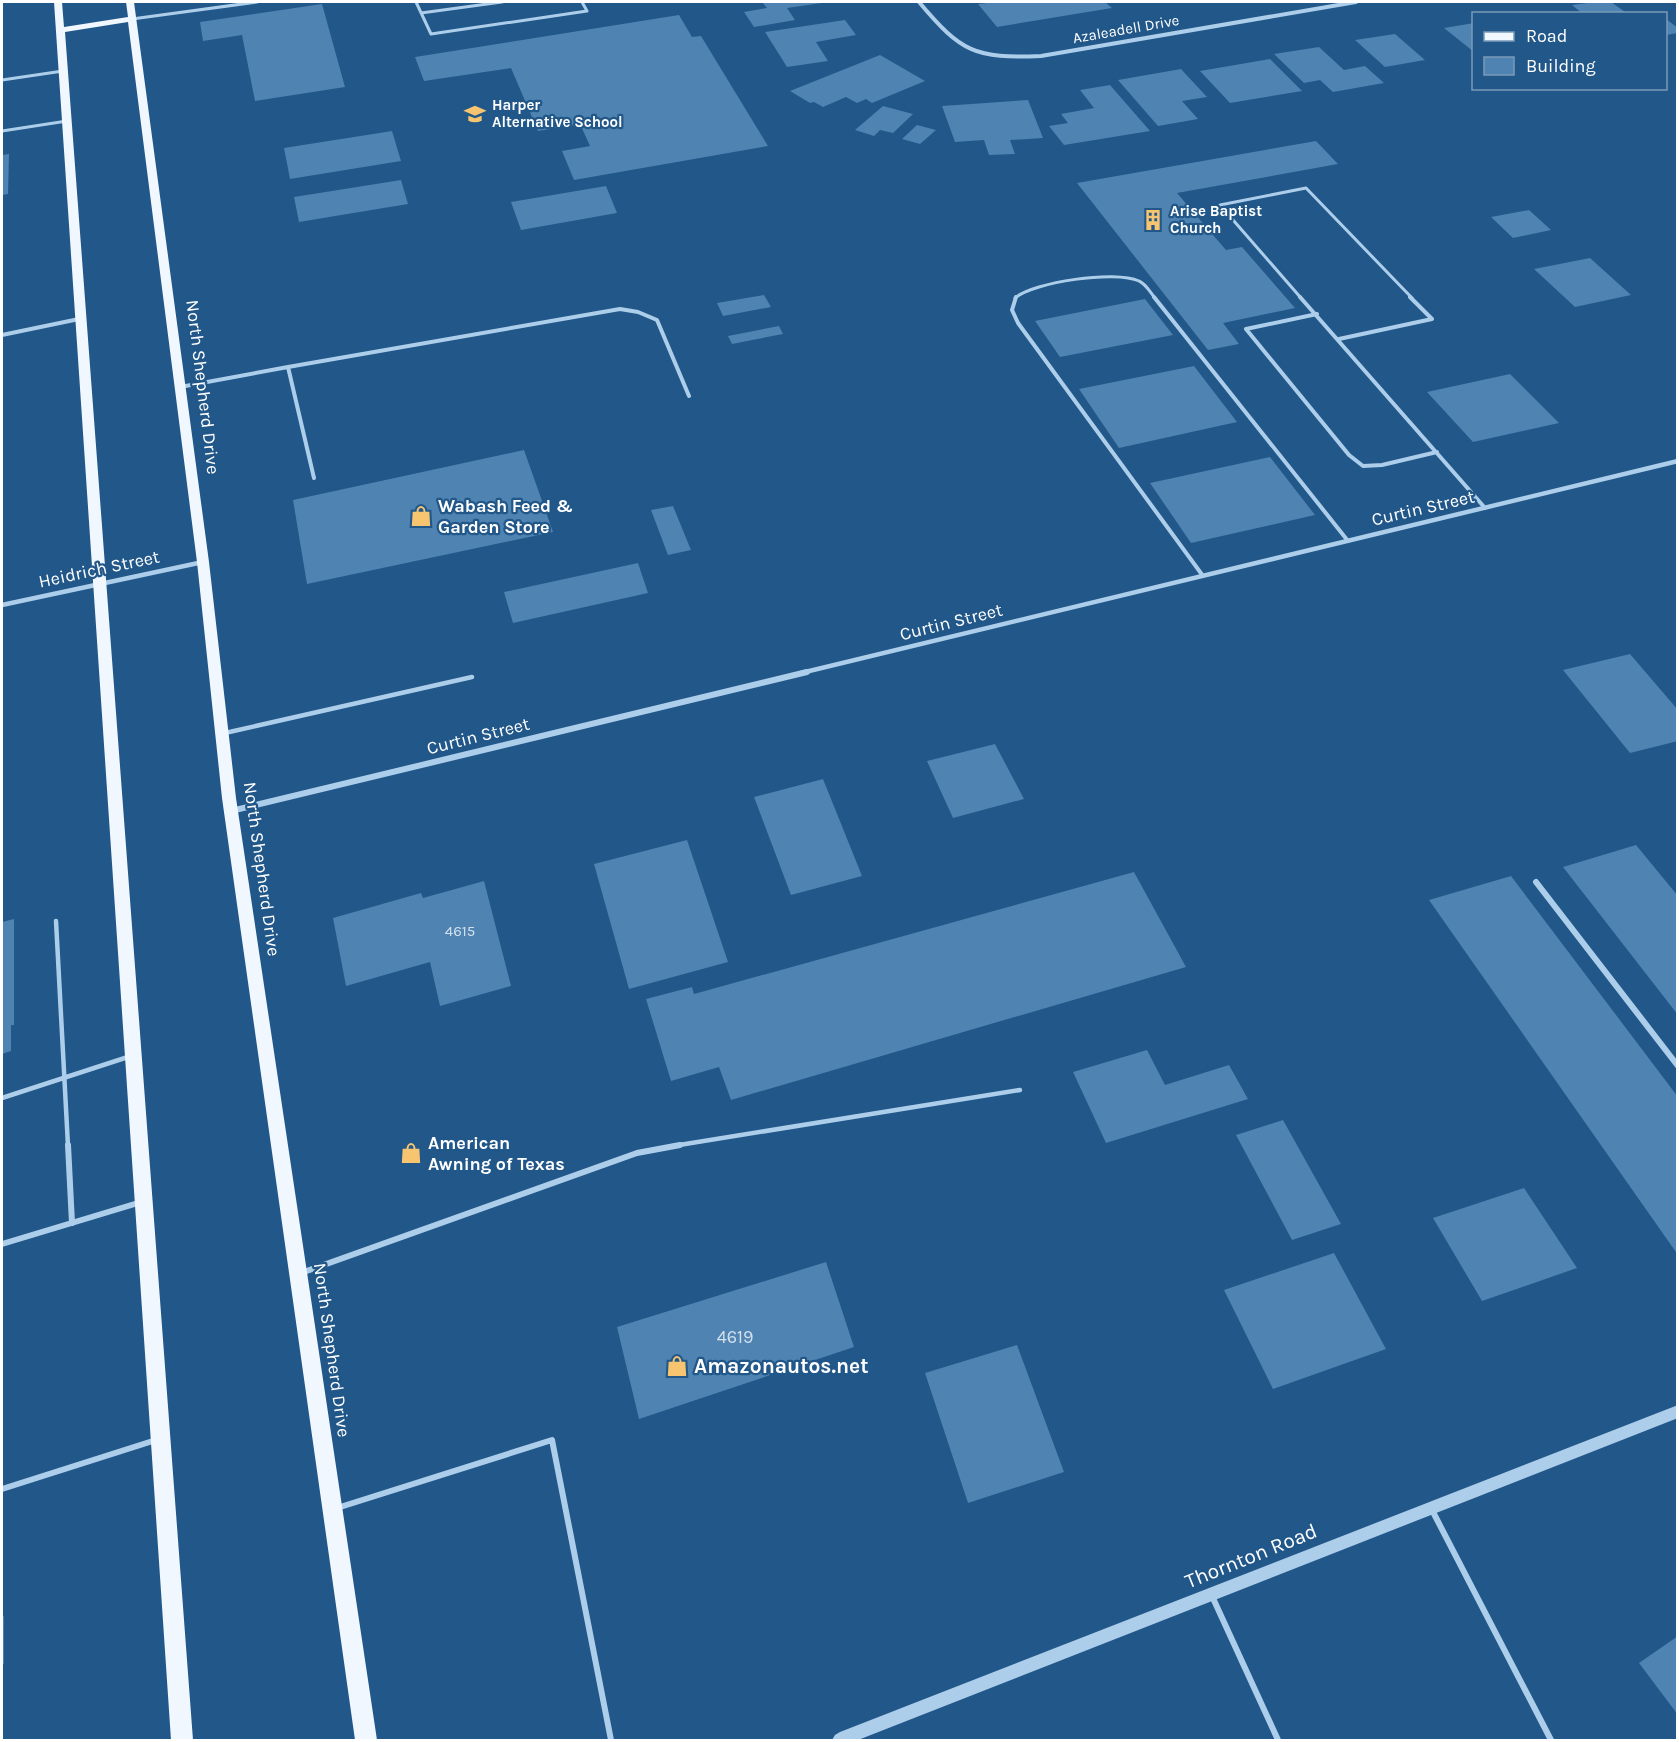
<svg xmlns="http://www.w3.org/2000/svg" width="1679" height="1742" viewBox="0 0 1679 1742" font-family="Karla,sans-serif">
<style>
.building{fill:#4e83b2}
.lines{fill:none;stroke-linecap:round;stroke-linejoin:round}
.service-far3{stroke:#adceea;stroke-width:3}
.service-far2{stroke:#adceea;stroke-width:4}
.service-far1{stroke:#adceea;stroke-width:4.5}
.service{stroke:#adceea;stroke-width:6}
.minor-far2{stroke:#adceea;stroke-width:4}
.minor-far1{stroke:#adceea;stroke-width:4.5}
.minor{stroke:#adceea;stroke-width:6}
.tertiary{fill:#adceea;fill-rule:evenodd}
.primary{fill:#f1f7fe;fill-rule:evenodd}
.labels{text-anchor:middle;stroke-width:4.5;stroke-linejoin:round;paint-order:stroke}
.far-street-label{font-size:15px;fill:#fff;stroke:#215789}
.far-poi-label{font-size:15px;font-weight:bold;fill:#fff;stroke:#215789;text-anchor:start}
.number-label{font-size:15px;fill:#d3e0ec}
.street-label{font-size:18px;fill:#fff;stroke:#215789}
.poi-label{font-size:18px;font-weight:bold;fill:#fff;stroke:#215789;text-anchor:start}
.near-number-label{font-size:18px;fill:#d3e0ec}
.near-poi-label{font-size:21px;font-weight:bold;fill:#fff;stroke:#215789;text-anchor:start}
.near-street-label{font-size:21px;fill:#fff;stroke:#215789}
</style>
<rect width="100%" height="100%" fill="#215789"/>
<path class="building" d="M762,2h60v1l-35,5 8,12 -41,7 -10,-15 23,-4z
M995,2h110l7,6 -115,19 -19,-23z
M1595,2h16l17,12h-45l-11,-9z
M322,4l23,83 -90,14 -13,-66 -39,6 -3,-19z
M679,15l13,22 9,-1 67,110 -194,34 -12,-29 28,-5 -10,-22 -42,7 -27,-63 -87,13 -9,-24z
M1666,19l12,9v5l-12,2z
M845,20l11,15 -40,7 12,19 -41,6 -22,-35z
M1474,23v29l-30,-24z
M1395,34l30,26 -40,7 -30,-27z
M1319,47l25,23 21,-4 19,17 -51,9 -13,-12 -16,3 -30,-29z
M880,55l45,26 -53,22 -6,-4 -9,4 -11,-6 -23,10 -9,-5 -4,1 -20,-12z
M1270,59l32,32 -72,12 -30,-32z
M1181,69l26,28 -25,4 16,18 -40,7 -40,-46z
M1110,85l40,46 -86,14 -15,-19 19,-3 -7,-9 33,-6 -14,-18z
M1028,100l15,38 -33,2 5,14 -26,1 -5,-15 -29,2 -13,-36z
M883,106l30,8 -20,19 -13,-3 -6,6 -19,-6z
M917,125l19,5 -16,14 -18,-5z
M392,131l9,30 -111,18 -6,-31z
M1316,141l22,23 -161,29 49,57 16,-3 53,61 -72,15 16,21 -31,6 -131,-167z
M9,154l-1,40 -6,1v-40z
M401,180l7,24 -109,18 -5,-25z
M606,186l11,27 -96,17 -10,-28z
M1529,210l22,20 -38,8 -22,-21z
M1590,258l41,37 -56,12 -41,-38z
M764,295l7,12 -48,9 -6,-13z
M1145,299l28,36 -113,22 -25,-36z
M779,326l4,8 -51,10 -4,-8z
M1194,366l43,56 -118,26 -40,-59z
M1510,374l49,49 -86,19 -46,-50z
M524,450l29,82 -246,52 -14,-84z
M1270,457l45,58 -124,28 -41,-60z
M673,506l18,44 -23,5 -17,-45z
M638,563l10,30 -135,30 -9,-31z
M1630,654l48,56v31l-48,12 -67,-83z
M995,744l29,55 -71,19 -26,-57z
M823,779l39,97 -71,19 -37,-98z
M687,840l41,122 -99,27 -35,-125z
M1636,845l42,51v119l-115,-148z
M1134,872l52,95 -455,133 -12,-33 -48,14 -25,-82 46,-12 2,7z
M1511,876l167,221v158l-249,-355z
M484,881l27,105 -71,20 -10,-44 -84,24 -13,-68 88,-25 2,5z
M14,919v106h-3v26l-9,3v-132z
M1147,1050l18,35 64,-20 19,34 -142,44 -33,-71z
M1283,1120l58,104 -49,16 -56,-105z
M1524,1188l53,80 -95,33 -49,-83z
M1334,1253l52,96 -113,40 -49,-99z
M826,1262l28,85 -215,72 -22,-92z
M1017,1345l47,127 -96,31 -43,-130z
M4,1616v48h-2v-47z
M1678,1636v79l-39,-52z"/>
<g class="lines">
<path class="service-far3" d="M416,2l15,32 156,-23 -5,-9
M421,13l81,-11
M132,19l125,-17
M2,80l61,-9
M2,131l65,-10
M1220,205l81,93
M1220,205l86,-17 106,110
M1015,298c19,-16 100,-28 124,-17 7,3 11,11 16,17"/>
<path class="service-far2" d="M1016,297l-4,13 6,13 185,253
M1154,297l194,244
M1300,297l185,211
M1317,314l-71,15 103,126 14,11 19,-1 55,-13
M2,335l77,-16
M1339,339l93,-20 -22,-22
M288,367l332,-58 18,3 19,8 32,76
M180,387l108,-20 26,111"/>
<path class="service-far1" d="M225,733l247,-56
M56,921l12,225
M2,1098l129,-42
M673,1146l347,-56"/>
<path class="service" d="M68,1145l4,78
M2,1244l136,-41
M301,1273l336,-120 43,-8
M2,1489l154,-49
M337,1508l215,-68 59,300
M1432,1510l119,230
M1212,1596l66,144"/>
<path class="minor-far2" d="M919,2c42,50 56,57 122,54l315,-54"/>
<path class="minor-far1" d="M2,605l201,-43
M801,673l877,-212"/>
<path class="minor" d="M231,811l576,-139
M1536,882l142,184"/>
<path class="tertiary" d="M1678,1405v13l-820,322h-26l3,-5 5,-3z"/>
<path class="primary" d="M54,2h8l2,25 64,-10 -2,-15h8l75,560 27,236 141,942h-22l-133,-942 -25,-236 -69,-540 -63,10 128,1708h-22z"/>
</g>
<defs>
<symbol id="school-bare" viewBox="-9 -9 18 18"><path d="M0-5L7-2L0 1L-7-2ZM-4 1L0 2.5L4 1V4Q0 6-4 4Z" fill="#f7c46f" stroke="#215789" stroke-width="2.5" paint-order="stroke"/></symbol>
<symbol id="building-bare" viewBox="-9 -9 18 18"><path d="M-4-6H4V6H1V3H-1V6H-4ZM-2.5-4.3h1.7v1.8h-1.7ZM.8-4.3h1.7v1.8H.8ZM-2.5-1h1.7V.8h-1.7ZM.8-1h1.7V.8H.8Z" fill="#f7c46f" stroke="#215789" stroke-width="2.5" paint-order="stroke"/></symbol>
<symbol id="shop-bare" viewBox="-9 -9 18 18"><path d="M-5-2.5h2.3a2.7 3.5 0 0 1 5.4 0H5L5.5 6h-11ZM-1.5-2.5h3a1.5 2.3 0 0 0-3 0Z" fill="#f7c46f" stroke="#215789" stroke-width="2.5" paint-order="stroke"/></symbol>
</defs>
<g fill-rule="evenodd">
<use href="#school-bare" x="460" y="99" width="30" height="30"/>
<use href="#building-bare" x="1138" y="205" width="30" height="30"/>
<use href="#shop-bare" x="406" y="501" width="30" height="30"/>
<use href="#shop-bare" x="396" y="1138" width="30" height="30"/>
<use href="#shop-bare" x="662" y="1351" width="30" height="30"/>
</g>
<g class="labels">
<g class="far-street-label">
<text transform="translate(1126 29) rotate(-10)" y="5">Azaleadell Drive</text>
</g>
<g class="far-poi-label">
<text x="492" y="110">Harper<tspan x="492" dy="17">Alternative School</tspan></text>
<text x="1170" y="216">Arise Baptist<tspan x="1170" dy="17">Church</tspan></text>
</g>
<g class="number-label">
<text x="460" y="936">4615</text>
</g>
<g class="street-label">
<text transform="translate(203 387) rotate(83)" y="6">North Shepherd Drive</text>
<text transform="translate(1423 508) rotate(-13)" y="6">Curtin Street</text>
<text transform="translate(99 569) rotate(-12)" y="6">Heidrich Street</text>
<text transform="translate(951 622) rotate(-14)" y="6">Curtin Street</text>
<text transform="translate(478 736) rotate(-14)" y="6">Curtin Street</text>
<text transform="translate(262 869) rotate(82)" y="6">North Shepherd Drive</text>
<text transform="translate(332 1350) rotate(82)" y="6">North Shepherd Drive</text>
</g>
<g class="poi-label">
<text x="438" y="512">Wabash Feed &amp;<tspan x="438" dy="21">Garden Store</tspan></text>
<text x="428" y="1149">American<tspan x="428" dy="21">Awning of Texas</tspan></text>
</g>
<g class="near-number-label">
<text x="735" y="1343">4619</text>
</g>
<g class="near-poi-label">
<text x="694" y="1373">Amazonautos.net</text>
</g>
<g class="near-street-label">
<text transform="translate(1251 1556) rotate(-22)" y="7">Thornton Road</text>
</g>
</g>
<rect width="1679" height="1742" fill="none" stroke="#ffffff" stroke-width="6"/>
<rect x="1472" y="12" width="195" height="78" fill="#215789" stroke="#7a9ab8" stroke-width="1.5"/>
<rect x="1484" y="32" width="30" height="9" fill="#f1f7fe" stroke="#7a9ab8" stroke-width="1.5"/>
<text x="1526" y="42" font-size="18" fill="#ffffff">Road</text>
<rect x="1484" y="57" width="30" height="18" fill="#4e83b2" stroke="#7a9ab8" stroke-width="1.5"/>
<text x="1526" y="72" font-size="18" fill="#ffffff">Building</text>
</svg>
